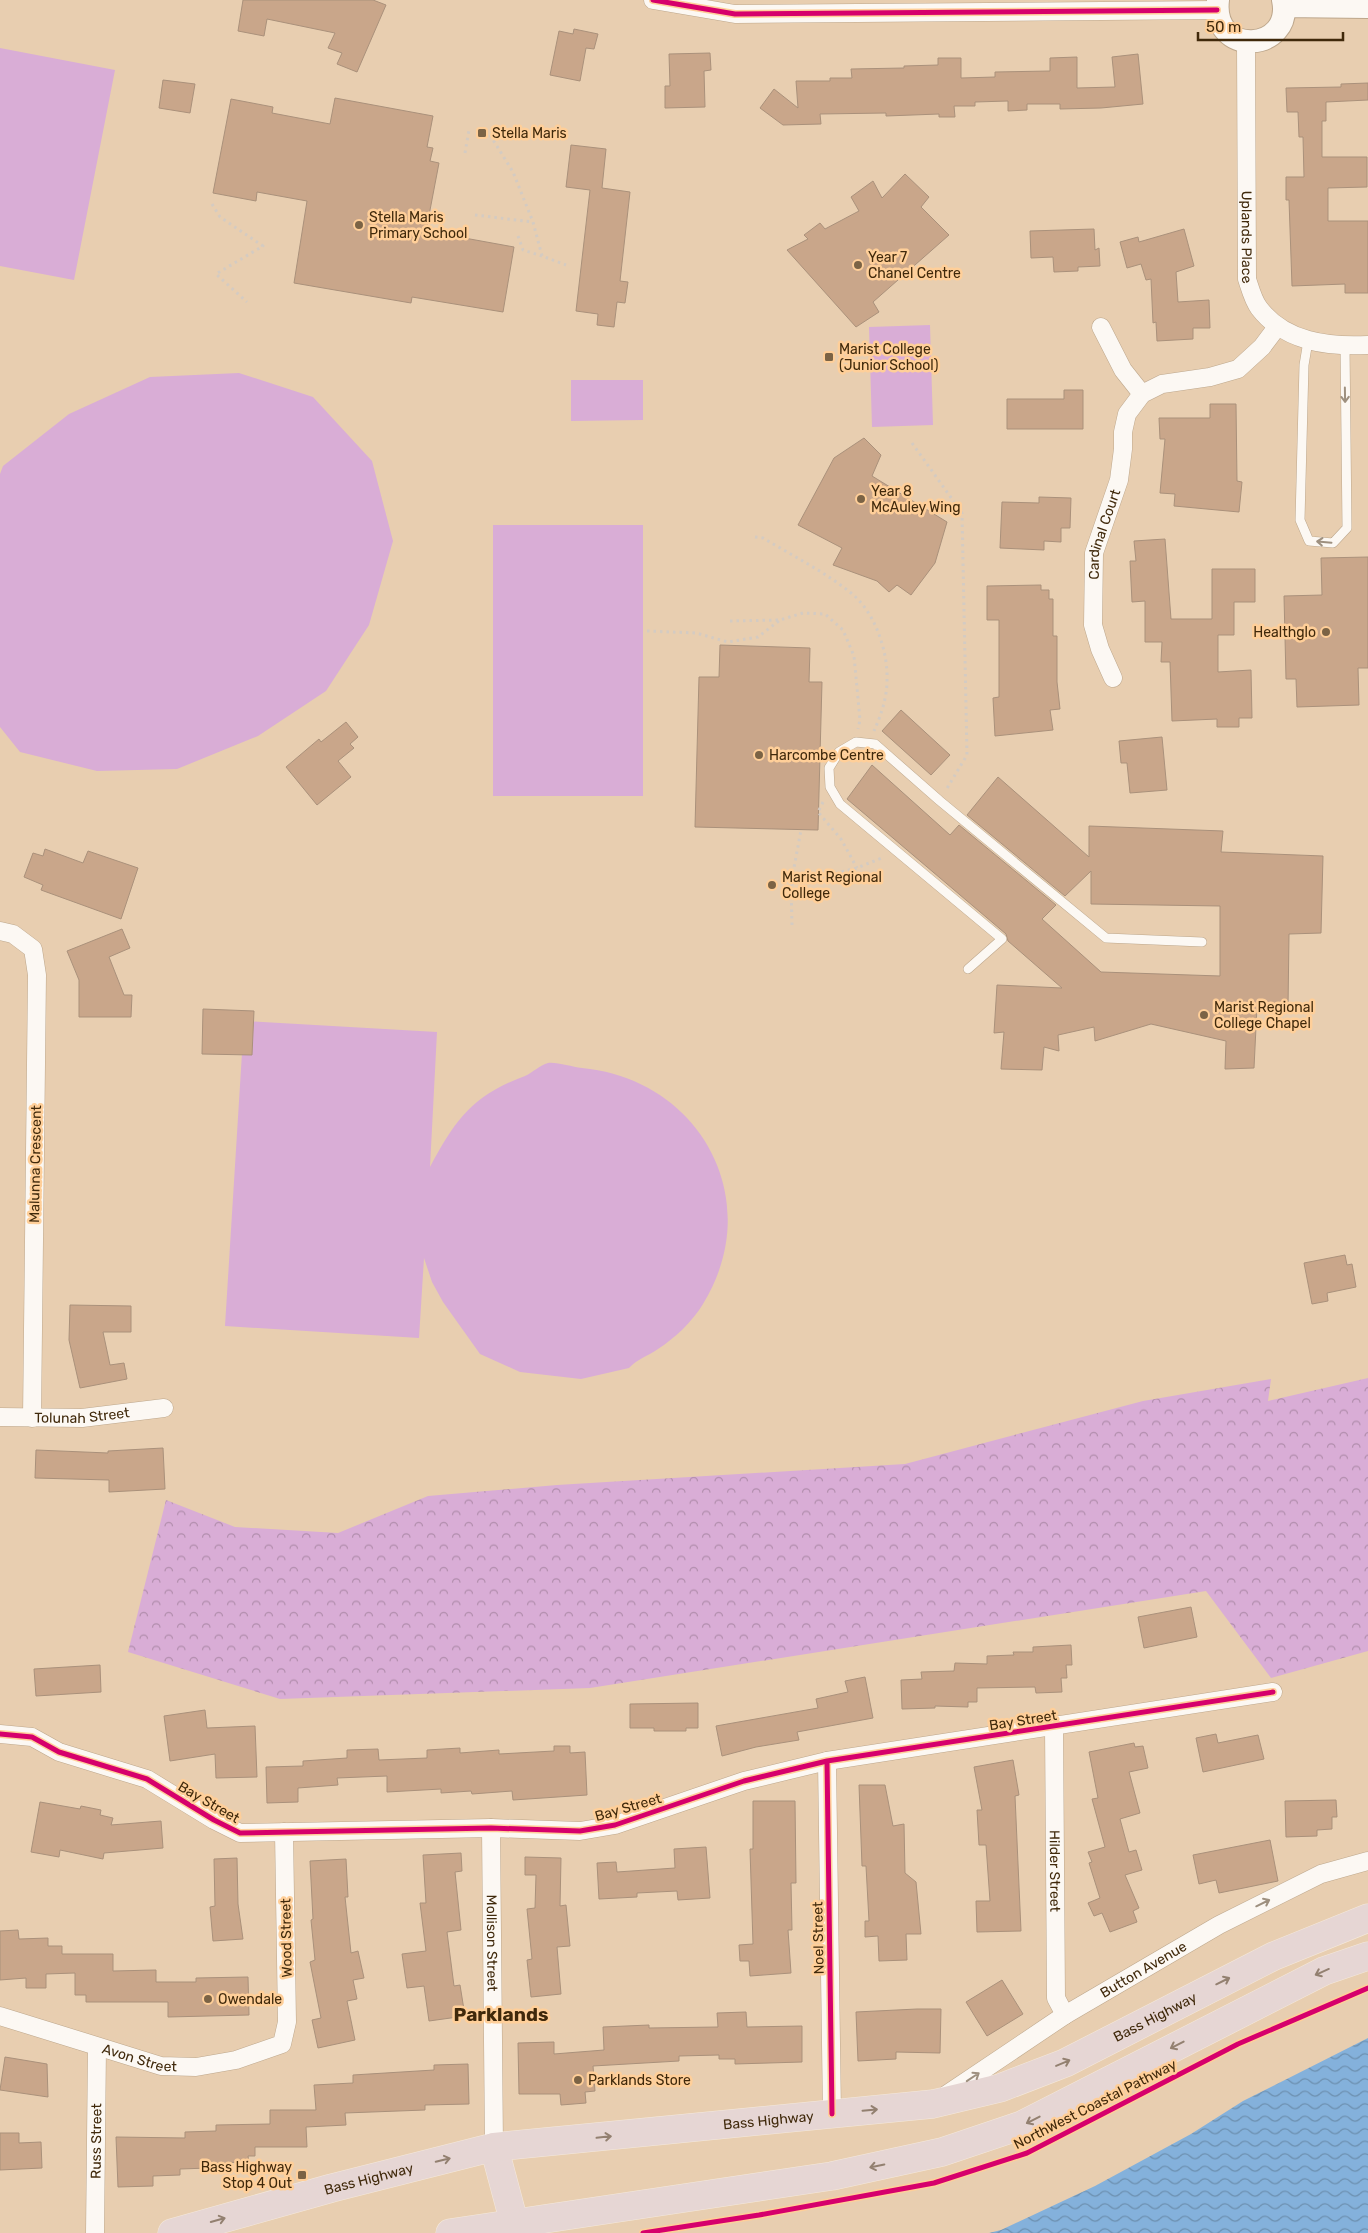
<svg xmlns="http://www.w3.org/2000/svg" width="1368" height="2233" viewBox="0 0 1368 2233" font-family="Rubik,sans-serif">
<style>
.green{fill:#d9add6}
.forest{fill:url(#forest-crowns)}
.water{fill:url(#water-waves)}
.building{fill:#c9a68a;stroke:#aa917b}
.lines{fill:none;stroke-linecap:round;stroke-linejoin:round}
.service-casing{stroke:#bda78c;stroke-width:10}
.minor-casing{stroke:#bda78c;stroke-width:19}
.tertiary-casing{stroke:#bda78c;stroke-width:24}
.trunk-casing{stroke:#f5e9db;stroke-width:29}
.path{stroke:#d4cbc2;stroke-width:3;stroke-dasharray:2.5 4;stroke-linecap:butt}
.service{stroke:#fcf8f3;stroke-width:9}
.minor{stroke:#fcf8f3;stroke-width:18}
.tertiary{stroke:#fcf8f3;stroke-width:22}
.trunk{stroke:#e6d6d4;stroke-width:28}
.cycleway-casing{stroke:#ffcf99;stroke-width:8}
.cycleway{stroke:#d6006c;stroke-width:5}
.oneway{stroke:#9e907f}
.oneway2{stroke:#938070}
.poi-dot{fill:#7b6345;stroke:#ffcf99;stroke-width:2}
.labels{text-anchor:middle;stroke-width:5;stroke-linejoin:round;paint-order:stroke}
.poi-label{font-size:14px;fill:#40290b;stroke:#ffcf99;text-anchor:start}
.street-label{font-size:14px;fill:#40290b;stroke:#ffcf99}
.district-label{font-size:19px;font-weight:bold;fill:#40290b;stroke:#ffcf99}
</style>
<defs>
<pattern id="forest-crowns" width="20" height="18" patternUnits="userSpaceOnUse" patternTransform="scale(1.25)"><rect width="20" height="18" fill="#d9add6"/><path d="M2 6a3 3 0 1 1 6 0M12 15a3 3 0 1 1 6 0" fill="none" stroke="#b18dac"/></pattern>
<pattern id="water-waves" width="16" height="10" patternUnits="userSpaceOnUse" patternTransform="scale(1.25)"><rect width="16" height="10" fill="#84b1db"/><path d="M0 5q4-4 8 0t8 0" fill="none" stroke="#6d90b0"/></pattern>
</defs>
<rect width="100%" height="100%" fill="#e8ceb0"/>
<path class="green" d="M0,48l115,22 -41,210 -74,-14z
M930,325l3,100 -61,2 -3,-100z
M239,373l74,24 59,64 21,80 -24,84 -43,66 -68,45 -81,33 -80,2 -77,-19 -20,-25v-253l3,-8 66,-52 81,-37z
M571,380h72v40l-72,1z
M643,525v271h-150v-271z
M244,1021l193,11 -7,135c25,-47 43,-72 95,-91 7,-3 15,-11 23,-13 10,-1 23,4 34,5 118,11 185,132 121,236 -11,18 -28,34 -45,45 -10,7 -21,10 -29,19l-48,11 -61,-7 -40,-18 -37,-52 -11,-20 -8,-24 -5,80 -194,-12z"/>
<path class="forest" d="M1368,1378v273l-97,27 -65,-87 -616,97 -310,11 -152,-47 38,-152 69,27 103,6 90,-37 129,-11 348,-21 238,-63 128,-22 -3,22z"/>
<path class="water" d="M1368,2038v195h-379l12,-3 94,-44 96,-52 52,-33z"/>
<path class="building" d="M243,0h130l13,5 -29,67 -20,-8 5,-11 -14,-5 7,-15 -68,-14 -3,17 -26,-5z
M574,29l24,5 -4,15 -8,-1 -6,33 -30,-6 9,-44 14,3z
M710,53l1,17 -7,1 1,36 -40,1v-22h5l-1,-32z
M1138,54l5,50 -42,4 -41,1v-5h-33v6l-19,1v-10l-33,1v4h-21l1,11h-16v-3l-53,2v-3l-66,1 1,10 -38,1 -23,-17 14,-19 24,19 -2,-27h34v-3h22l-1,-9 53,-1v-2l34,-1v-7h23v20l34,-1v-5l55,-1v-13l27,-1v31l38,-1 -3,-30z
M163,80l32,4 -5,29 -31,-5z
M1368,83v17l-42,2v19h-4v36h45v30l-39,1v33h40v72h-23v-9l-53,2 -3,-86h-3v-23h18l-1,-40h-4l-1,-25h-11l-1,-24 55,-1v-3z
M335,98l98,18 -6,31 6,1 -3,13 9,2 -13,68 88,16 -11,65 -91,-15 -1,6 -117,-20 13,-82 -50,-9 -1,9 -43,-8 18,-94 42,8 -1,6 58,11z
M571,145l35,4 -4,39 28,4 -10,89 8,1 -3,21 -8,-1 -3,25 -17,-2 1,-11 -22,-3 14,-121 -24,-3z
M905,174l24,23 -8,10 28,28 -76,67 6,10 -23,15 -69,-77 21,-11 -4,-4 16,-12 5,6 34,-18 -8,-14 22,-16 9,17z
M1094,229l1,21 4,-2 1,18 -22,1v4l-24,1 -1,-15 -22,1 -1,-27z
M1184,229l10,37 -18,6 2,30 31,-2 1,28h-17v11l-36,2 -1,-19 -3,1 -2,-44 -5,1 -5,-16 -14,4 -7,-26 18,-5 1,5z
M1064,390h19v39h-76v-30h57z
M1210,404h26l1,77 5,1 -3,30 -65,-6 1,-12 -15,-1 5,-54h-5l-1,-21h51z
M864,438l17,17 -9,21 75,46 -12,41 -24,32 -14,-10 -8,7 -12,-11 -44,-16 9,-17 -44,-23 36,-67z
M1039,497l32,1 -1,30h-9v14l-17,-1v9l-44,-2 2,-46 37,1z
M1165,539l6,80h41v-50h43v33h-21v33h-16v37l33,-2 1,48h-13v9h-22v-8l-45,2 -2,-59h-9l1,-20h-17v-41l-13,1 -2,-41h6l-2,-20z
M1368,557v111h-10l1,37 -62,2 -1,-28h-10l-2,-83 38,-1 -1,-37z
M1041,585v5h8v9h4v37h4v46l3,27 -10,1 3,20 -58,6 -2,-38 6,-1v-77h-12v-34z
M720,645l90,3 -1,34h13l-4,148 -123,-3 4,-150h20z
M901,710l49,45 -19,20 -49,-44z
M346,722l12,15 -8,7 4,4 -16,13 13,16 -34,28 -31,-38 33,-28 2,3z
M1162,737l5,53 -37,3 -3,-30h-6l-2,-22z
M872,765l78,70 9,-10 97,80 -14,14 59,53 119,4v-70l-129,-2v-33l-26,25 -98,-81 31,-38 91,80v-31l134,5 -2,21 102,4 -2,77 -32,1 -1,74 -31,-1 -3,61 -29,1 1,-28 -75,-17 -56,17 -1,-14 -36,8 1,16 -15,-4 -2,23 -41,-1 3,-37 -10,1 3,-48 65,3 -54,-47 -2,-7 -159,-135z
M45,849l38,14 5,-12 50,17 -17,51 -80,-29 2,-5 -19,-8 9,-24 10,3z
M122,929l8,19 -21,9 15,38h8l-1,22h-52v-37l-12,-29z
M203,1009l51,2 -2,44 -50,-1z
M1345,1255l2,10 5,-1 4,23 -29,6 1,8 -16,3 -8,-41z
M70,1305l61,1v26h-28l7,33 14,-2 3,16 -47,9 -11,-48z
M163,1448l2,41 -56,3v-12l-74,-2 1,-28 72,3v-2z
M1191,1607l6,30 -53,11 -6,-31z
M1071,1645l1,20h-6l1,13h-6l1,14 -26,1 -1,-6 -58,1v14h-9v5l-33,-1v2l-33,1 -1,-29 21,-1 -1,-7 33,-1 1,-8 32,1v-8l27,-1 -1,-3h20v-5z
M100,1665l1,27 -65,4 -2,-27z
M865,1677l8,41 -76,14 2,8 -43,7 -34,9 -6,-30 102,-18 -2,-9 32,-7 -3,-11z
M698,1703v25h-12v3h-32v-3h-24v-24z
M205,1710l2,18 48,-2 2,51 -41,1 -1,-24 -45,7 -6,-45z
M1216,1734l2,9 40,-8 6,24 -61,13 -7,-34z
M1134,1743l1,4 8,-1 5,22 -19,4 11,41 -20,6 9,33 7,-2 6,20 -17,5 14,33 -6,3 4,11 -27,10 -8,-19 -8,3 -6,-13 12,-5 -11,-35 3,-1 -4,-10 17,-5 -13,-48 6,-1 -9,-46z
M554,1746h16v7l15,-1 2,43 -74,5 -1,-9 -40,3 -1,-3 -30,2v-4l-54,3v-16l-50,2 1,7 -40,3v14l-31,1 -1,-36 37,-1v-5l44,-3v-8l31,-1 1,11 48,-2v-8l33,-2v5l39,-3v4l55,-3z
M1013,1760l6,35 -4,1 6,135 -44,1 -1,-31h14l-4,-56h-7l-2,-35h5l-8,-43z
M859,1785h26l8,41 11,-2 1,49 11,9 5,52h-15l1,26 -28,1 -1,-25 -13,1v-16h4l-3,-55h-4z
M1336,1800l1,17h-5v12l-15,1v6l-31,1 -1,-36z
M753,1801h42l1,82h-5l1,47h-4l3,43 -41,3 -1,-15h-9l-1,-16 14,-1 -3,-95h3z
M40,1802l40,7 1,-3 20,4 -1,5 13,3 -2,7 50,-4 2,27 -59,5 -1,6 -43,-9 -1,7 -28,-5z
M1270,1840l8,41 -59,12 -3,-13 -17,4 -6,-29z
M706,1847l4,51 -32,2 -1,-9 -40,2v4l-38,2 -2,-36 19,-1 1,10 58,-4 -1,-19z
M461,1853l1,18 -7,1 6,58 -14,2 7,54 6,-1 5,31 -36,5 -5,-35 -17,2 -5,-34 24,-3 -6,-48h6l-3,-48z
M525,1857l36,1 -1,48 6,-1 4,41 -13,1 4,47 -30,3 -4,-37 5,-1 -5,-50 8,-1 1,-33h-11z
M237,1858l1,46 5,35 -30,2 -3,-34 5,-1 -1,-47z
M346,1859l2,38h-3l6,56 7,-2 6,27 -11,2 4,19 -10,2 8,39 -37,8 -6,-28 9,-2 -11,-56 5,-2 -4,-40 2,-1 -3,-58z
M18,1930l1,9 29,-1v8h14v8h51v17l43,-1v12h40v-4l52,-1 1,38 -81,2v-15h-82v-7h-11v-22l-29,1v14h-20v-10l-26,2v-49z
M1002,1980l21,34 -36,22 -21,-34z
M917,2009h24l-1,44 -44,-1v7l-38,2 -2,-49z
M746,2012l1,15 55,-1v36l-67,2v-5h-16v-4l-40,1v5l-86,5 2,25 -10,1 1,11 -25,2 -1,-11h-41l-1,-51 36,-1v12l50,-4 -1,-23 46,-2v3l69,-1 -1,-14z
M5,2057l42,7 1,33 -48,-7z
M468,2064l1,40 -44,1v5l-80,3 1,12 -40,2 1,20h-52v9h-7l1,6 -40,1v5l-29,1v6l-27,1v10l-35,1 -2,-50 69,1v-6l31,-1v-6l54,-1v-14h46l-2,-25 39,-2v-8l81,-5v-5z
M0,2133h19v10l22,-1 1,26 -42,2z"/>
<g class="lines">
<defs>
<path id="service" d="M1308,341l-4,24 -4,155 9,21 24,2 14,-15 -2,-182
M968,969l34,-30 -162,-135 -10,-17 -1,-19 10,-16 17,-10 19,2 65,57 166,137 96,4"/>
<g id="minor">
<path d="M653,0l82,14 482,-4"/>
<path id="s1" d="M1246,42l1,237c3,9 6,21 12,29 26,34 69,39 109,37"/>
<path d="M1101,327l22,43 19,24"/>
<path id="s2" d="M1113,678l-13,-29 -7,-24 1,-72 25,-73 4,-31v-17l4,-18 15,-20 20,-10 48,-7 28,-8 24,-22 15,-20"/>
<path d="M0,931l13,3 20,15 4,26 -5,443"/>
<path id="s3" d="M0,1417l82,1 82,-10"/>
<path id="s4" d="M1054,1726l2,272 9,17"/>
<path d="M0,1734l32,3 27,15 88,27 67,41 26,13 251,-5 89,3 35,-6 129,-44 83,-20 446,-69"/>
<path d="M827,1761l5,353"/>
<path id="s5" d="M491,1828l3,319"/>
<path id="s6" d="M0,2016l161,50 35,1 40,-7 46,-16 5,-22 -3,-190"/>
<path id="s7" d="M946,2095l119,-80 154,-90 102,-51 47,-13"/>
<path id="s8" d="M95,2233l2,-186"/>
</g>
<path id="tertiary" d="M1218,0c-7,58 76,52 65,0
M1284,6l84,1"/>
<g id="trunk">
<path d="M494,2147l20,75"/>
<path id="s9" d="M172,2233l160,-45 162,-41 439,-43 67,-16 65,-25 209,-107 94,-38"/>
<path d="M450,2233l382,-57 110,-24 80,-27 302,-154 44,-15"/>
</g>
</defs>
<use href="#service" class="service-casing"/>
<use href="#minor" class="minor-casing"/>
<use href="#tertiary" class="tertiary-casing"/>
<use href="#trunk" class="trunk-casing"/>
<path class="path" d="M490,135l23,37 20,50 9,34 24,9
M465,153l4,-23
M212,204l8,13 43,29 -47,28 31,28
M475,215l58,7
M518,236l5,14 19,6
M912,443l50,70 5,242 -21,35
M755,537l8,1c30,18 62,34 88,55 24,19 37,58 36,87 0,18 -6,35 -13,51
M730,621l50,-1 23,-7 22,1 18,16 11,26 6,64 -2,9
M647,631l49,2 32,9 30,-5 22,-17
M823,802l-5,10 23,27 16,29
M791,884l66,-16 27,-11
M792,925l-1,-41 10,-54"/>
<use href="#service" class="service"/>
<use href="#minor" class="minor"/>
<use href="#tertiary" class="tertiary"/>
<use href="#trunk" class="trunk"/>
<defs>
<path id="cycleway" d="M653,0l82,14 482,-4
M0,1734l32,3 27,15 88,27 67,41 26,13 251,-5 89,3 35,-6 129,-44 83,-20 446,-69
M827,1761l5,353
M643,2233l116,-18 175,-32 93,-30 211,-109 130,-56"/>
</defs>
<use href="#cycleway" class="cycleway-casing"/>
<use href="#cycleway" class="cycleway"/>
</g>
<defs><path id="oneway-shaft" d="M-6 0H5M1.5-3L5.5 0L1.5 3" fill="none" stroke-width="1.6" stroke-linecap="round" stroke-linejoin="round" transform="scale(1.25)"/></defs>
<g class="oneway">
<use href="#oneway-shaft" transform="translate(1345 395) rotate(89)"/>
<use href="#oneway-shaft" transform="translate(1324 542) rotate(-175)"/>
<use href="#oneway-shaft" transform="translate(1263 1903) rotate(-26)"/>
<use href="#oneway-shaft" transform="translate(973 2077) rotate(-34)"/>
</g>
<g class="oneway2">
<use href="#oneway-shaft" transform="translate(1322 1972) rotate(156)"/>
<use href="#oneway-shaft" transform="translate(1223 1981) rotate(-26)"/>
<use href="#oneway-shaft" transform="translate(1177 2045) rotate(153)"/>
<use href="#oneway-shaft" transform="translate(1063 2063) rotate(-23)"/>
<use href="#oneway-shaft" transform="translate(870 2110) rotate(-5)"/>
<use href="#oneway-shaft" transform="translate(1033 2120) rotate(153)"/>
<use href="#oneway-shaft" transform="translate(604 2137) rotate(-6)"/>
<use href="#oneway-shaft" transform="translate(443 2160) rotate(-14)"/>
<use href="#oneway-shaft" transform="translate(877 2166) rotate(168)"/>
<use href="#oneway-shaft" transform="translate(218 2220) rotate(-16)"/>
</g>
<g class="poi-dot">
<rect x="477" y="128" width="10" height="10" rx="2.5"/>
<circle cx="359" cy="225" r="5"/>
<circle cx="858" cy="265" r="5"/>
<rect x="824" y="352" width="10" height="10" rx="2.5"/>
<circle cx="861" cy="499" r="5"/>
<circle cx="1326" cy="632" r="5"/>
<circle cx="759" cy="755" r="5"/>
<circle cx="772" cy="885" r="5"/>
<circle cx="1204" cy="1015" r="5"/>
<circle cx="208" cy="1999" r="5"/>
<circle cx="578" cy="2080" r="5"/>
<rect x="297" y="2170" width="10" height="10" rx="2.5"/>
</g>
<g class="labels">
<g class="poi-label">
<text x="492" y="138">Stella Maris</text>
<text x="369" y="222">Stella Maris<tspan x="369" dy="16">Primary School</tspan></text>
<text x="868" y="262">Year 7<tspan x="868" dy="16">Chanel Centre</tspan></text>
<text x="839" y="354">Marist College<tspan x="839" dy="16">(Junior School)</tspan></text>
<text x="871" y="496">Year 8<tspan x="871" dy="16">McAuley Wing</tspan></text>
<text x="1316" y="637" text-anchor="end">Healthglo</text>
<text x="769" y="760">Harcombe Centre</text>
<text x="782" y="882">Marist Regional<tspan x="782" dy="16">College</tspan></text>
<text x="1214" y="1012">Marist Regional<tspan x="1214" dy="16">College Chapel</tspan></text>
<text x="218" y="2004">Owendale</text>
<text x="588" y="2085">Parklands Store</text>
<text x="292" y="2172" text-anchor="end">Bass Highway<tspan x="292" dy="16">Stop 4 Out</tspan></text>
</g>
<g class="street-label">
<text dy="5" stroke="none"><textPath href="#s1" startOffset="195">Uplands Place</textPath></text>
<text dy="5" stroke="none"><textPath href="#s2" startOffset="149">Cardinal Court</textPath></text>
<text transform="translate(35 1164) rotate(-89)" y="5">Malunna Crescent</text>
<text dy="5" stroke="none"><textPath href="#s3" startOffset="82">Tolunah Street</textPath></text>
<text transform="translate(1023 1720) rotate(-9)" y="5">Bay Street</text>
<text transform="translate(209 1802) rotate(30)" y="5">Bay Street</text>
<text transform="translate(628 1807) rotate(-16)" y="5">Bay Street</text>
<text dy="5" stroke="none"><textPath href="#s4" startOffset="145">Hilder Street</textPath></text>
<text transform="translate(286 1938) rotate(-91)" y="5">Wood Street</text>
<text transform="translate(818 1938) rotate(-91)" y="5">Noel Street</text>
<text dy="5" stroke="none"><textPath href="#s5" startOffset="115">Mollison Street</textPath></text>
<text dy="5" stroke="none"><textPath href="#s7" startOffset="234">Button Avenue</textPath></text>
<text dy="5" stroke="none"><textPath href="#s9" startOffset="1014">Bass Highway</textPath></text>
<text dy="5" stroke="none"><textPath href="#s6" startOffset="146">Avon Street</textPath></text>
<text transform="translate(1095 2104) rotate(-27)" y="5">NorthWest Coastal Pathway</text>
<text dy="5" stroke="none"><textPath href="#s9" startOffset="609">Bass Highway</textPath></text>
<text dy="5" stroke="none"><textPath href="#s8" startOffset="92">Russ Street</textPath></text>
<text dy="5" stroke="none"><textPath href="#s9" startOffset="204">Bass Highway</textPath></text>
</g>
<g class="district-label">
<text x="501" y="2021">Parklands</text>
</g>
</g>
<path d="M1198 32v8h145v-8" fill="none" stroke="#40290b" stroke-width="2.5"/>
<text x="1206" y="32" font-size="15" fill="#40290b" stroke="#ffcf99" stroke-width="4" paint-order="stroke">50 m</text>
</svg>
